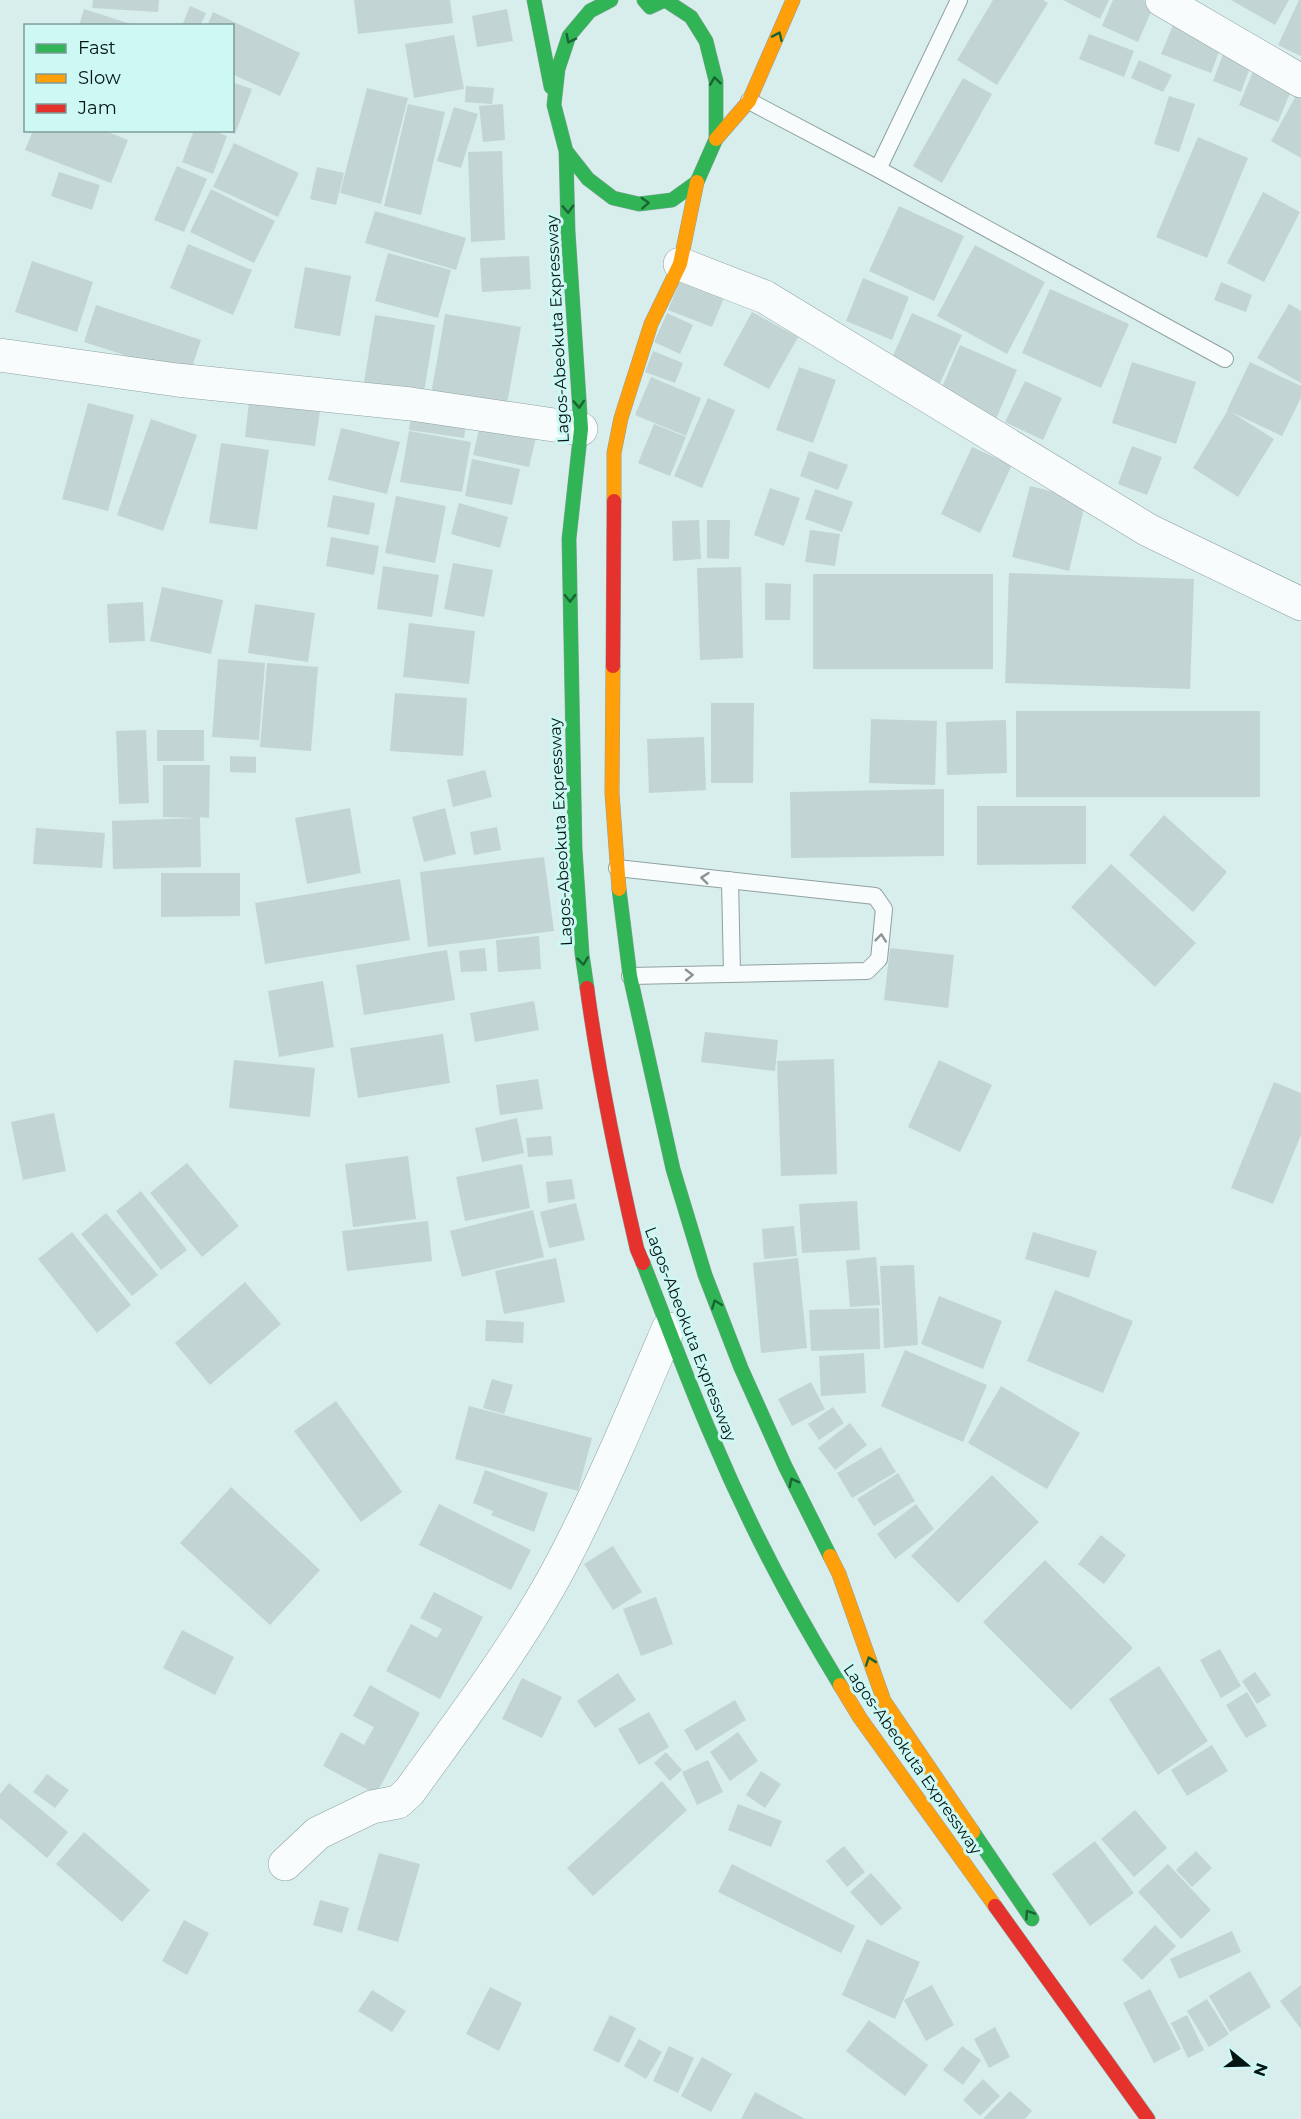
<svg xmlns="http://www.w3.org/2000/svg" width="1301" height="2119" viewBox="0 0 1301 2119" font-family="Montserrat,sans-serif">
<style>
.building{fill:#c2d5d4}
.lines{fill:none;stroke-linecap:round;stroke-linejoin:round}
.lane-casing{stroke:#8fa1a0;stroke-width:18}
.street-casing{stroke:#8fa1a0;stroke-width:34}
.fast-casing{stroke:#8fa1a0;stroke-width:15}
.slow-casing{stroke:#8fa1a0;stroke-width:15}
.jam-casing{stroke:#8fa1a0;stroke-width:15}
.lane{stroke:#f9fcfc;stroke-width:16}
.street{stroke:#f9fcfc;stroke-width:33}
.fast{stroke:#30b455;stroke-width:14}
.slow{stroke:#ff9f0a;stroke-width:14}
.jam{stroke:#e5322d;stroke-width:14}
.oneway{stroke:#1a6434}
.oneway2{stroke:#8b9494}
.labels{text-anchor:middle;stroke-width:6;stroke-linejoin:round;paint-order:stroke}
.street-label{font-size:16px;fill:#051514;stroke:#cdf8f4}
</style>
<rect width="100%" height="100%" fill="#d7eeec"/>
<path class="building" d="M93,0h66l-1,12 -66,-4z
M354,0h96l3,23 -95,11z
M993,0h50l5,3 -51,82 -40,-25z
M1063,0h46l-9,19z
M1113,0h30l11,5 -16,37 -36,-16z
M1231,0h58l-14,25z
M1299,0h2v56l-23,-11z
M190,6l16,7 -6,13h-18z
M84,9l50,16v1h-55z
M507,9l6,32 -36,6 -5,-31z
M213,12l87,41 -20,43 -48,-22v-48h-25z
M1173,25l49,19 -11,29 -50,-19z
M1089,34l45,17 -10,26 -45,-18z
M454,35l10,54 -50,9 -9,-54z
M1223,54l28,11 -10,27 -28,-11z
M1139,60l33,15 -9,17 -32,-14z
M1255,67l39,17 -16,38 -39,-17z
M963,78l29,16 -50,89 -29,-17z
M232,82l20,7 -17,45 -9,-3 6,-1z
M466,86l28,2 -2,16 -27,-2z
M367,88l41,10 -27,106 -41,-11z
M1298,92l3,1v65l-30,-17z
M1169,96l26,8 -16,48 -25,-8z
M408,104l37,8 -24,103 -37,-9z
M503,104l2,36 -22,2 -4,-36z
M454,107l24,7 -17,54 -24,-7z
M33,130h70l25,10 -17,43 -86,-33z
M194,130h19l14,6 -14,38 -31,-12z
M1198,137l50,21 -41,100 -51,-21z
M234,143l65,30 -21,44 -65,-30z
M502,151l3,89 -34,2 -3,-90z
M177,166l30,13 -23,53 -30,-12z
M317,167l27,6 -8,32 -26,-6z
M59,172l41,13 -8,25 -41,-14z
M211,189l64,32 -21,42 -64,-31z
M1263,192l37,20 -36,70 -37,-19z
M899,206l65,30 -30,65 -65,-30z
M375,211l91,27 -10,32 -91,-27z
M188,244l64,26 -19,45 -63,-27z
M975,245l70,37 -38,72 -70,-38z
M388,253l63,17 -13,48 -63,-17z
M529,256l2,33 -49,3 -2,-34z
M32,261l61,21 -16,50 -62,-20z
M305,267l46,9 -11,60 -46,-8z
M682,276l44,17 -14,34 -44,-17z
M863,278l46,19 -17,43 -46,-19z
M1221,282l31,13 -6,17 -32,-12z
M1050,289l79,35 -28,64 -79,-35z
M1289,304l12,7v72l-44,-25z
M96,305l105,35 -12,36 -105,-34z
M752,312l46,25 -29,52 -46,-24z
M667,313l26,12 -13,29 -26,-12z
M912,313l50,22 -22,48 -49,-23z
M445,314l76,13 -15,82 -75,-14z
M375,315l60,10 -12,73 -60,-10z
M960,345l57,25 -21,49 -57,-25z
M653,351l30,12 -8,20 -30,-11z
M1132,362l64,20 -20,62 -64,-21z
M1250,362l51,24v12l-19,38 -55,-26z
M799,367l37,13 -23,63 -37,-13z
M651,377l50,21 -15,38 -51,-21z
M1025,381l37,17 -19,42 -38,-18z
M250,393l71,10 -6,43 -70,-9z
M708,398l27,12 -33,78 -28,-12z
M88,403l46,12 -26,96 -46,-12z
M1228,410l46,29 -36,58 -45,-29z
M412,411l55,8 -3,19 -55,-8z
M151,419l46,16 -34,96 -46,-16z
M654,424l32,13 -16,39 -32,-13z
M480,425l56,12 -7,30 -56,-12z
M341,428l59,14 -13,52 -59,-14z
M409,431l62,11 -9,50 -62,-10z
M221,443l48,7 -12,80 -48,-7z
M1132,446l30,11 -15,38 -29,-11z
M972,447l40,18 -32,68 -39,-19z
M809,451l39,14 -10,25 -38,-14z
M472,459l48,10 -8,36 -47,-9z
M1030,486l56,14 -17,71 -57,-14z
M770,488l30,10 -16,48 -30,-11z
M815,489l38,13 -11,30 -37,-13z
M333,495l42,8 -6,32 -42,-8z
M396,496l50,10 -11,57 -50,-10z
M459,503l49,14 -8,31 -49,-14z
M699,520l2,39 -28,2 -1,-40z
M707,520h23l-1,39 -22,-1z
M810,530l30,4 -5,32 -30,-4z
M331,537l48,9 -5,29 -48,-9z
M453,563l40,7 -9,47 -40,-8z
M383,566l56,9 -7,42 -55,-8z
M741,567l2,91 -43,2 -3,-92z
M1009,573l185,6 -4,110 -185,-6z
M813,574h180v95h-180z
M765,583l26,1 -1,36h-25z
M162,587l61,13 -12,54 -61,-13z
M143,602l2,39 -36,2 -2,-39z
M255,604l60,9 -7,49 -60,-9z
M409,623l66,8 -6,53 -66,-7z
M218,659l47,4 -6,77 -47,-3z
M267,663l51,4 -7,84 -51,-4z
M395,693l72,5 -4,58 -73,-5z
M711,703h43l-1,80h-42z
M1016,711h244v86h-244z
M871,719l66,2 -2,64 -66,-2z
M1006,720l1,53 -60,2 -1,-53z
M146,730l3,73 -30,1 -3,-73z
M157,730h47v31h-47z
M704,737l2,53 -57,3 -2,-54z
M230,756l26,1v16l-26,-1z
M163,765h47l-1,53 -9,-1 1,50 -88,2 -1,-48 85,-3 -34,-1z
M485,770l7,27 -39,10 -6,-27z
M944,789v67l-153,2 -1,-66z
M977,806h109v58l-109,1z
M350,808l11,65 -54,11 -12,-66z
M445,808l11,46 -32,8 -12,-45z
M1164,815l63,57 -34,40 -64,-57z
M497,827l4,23 -27,5 -4,-23z
M36,828l69,5 -3,35 -69,-4z
M544,857l10,74 -126,16 -8,-75z
M1111,864l85,79 -41,44 -84,-80z
M161,873h79v43l-79,1z
M400,879l10,61 -145,24 -10,-61z
M539,936l2,33 -43,3 -2,-32z
M485,948l2,23 -26,1 -2,-21z
M890,948l64,7 -6,53 -64,-8z
M447,950l8,50 -91,15 -8,-50z
M323,981l11,66 -55,10 -11,-66z
M534,1001l5,29 -64,12 -5,-29z
M705,1032l73,8 -3,31 -74,-9z
M443,1034l7,49 -92,15 -8,-50z
M834,1059l3,115 -56,2 -4,-115z
M234,1060l81,8 -5,49 -81,-9z
M939,1060l53,25 -32,67 -52,-25z
M538,1079l5,30 -43,6 -4,-30z
M1274,1082l27,11v42l-28,69 -42,-16z
M54,1113l12,58 -43,9 -12,-58z
M517,1118l7,35 -42,9 -7,-34z
M551,1136l2,19 -25,2 -2,-19z
M408,1156l8,63 -63,8 -8,-63z
M187,1163l52,63 -37,31 -52,-64z
M522,1164l8,44 -65,13 -9,-44z
M572,1179l3,20 -27,4 -2,-21z
M141,1191l46,59 -26,20 -45,-59z
M857,1201l3,49 -58,3 -3,-49z
M576,1203l9,37 -36,8 -9,-36z
M533,1210l11,47 -82,20 -12,-46z
M106,1213l52,62 -26,21 -51,-62z
M428,1221l4,40 -85,10 -5,-40z
M794,1226l3,30 -33,3 -2,-30z
M72,1232l59,73 -34,28 -59,-74z
M1033,1232l64,19 -8,27 -64,-19z
M876,1257l4,48 -30,2 -4,-47z
M556,1258l9,44 -61,12 -9,-43z
M798,1258l9,90 -46,5 -8,-90z
M914,1265l4,80 -34,3 -4,-82z
M245,1282l36,42 -71,61 -35,-42z
M1055,1290l78,31 -30,72 -76,-32z
M939,1296l63,25 -19,48 -62,-25z
M879,1308l1,41 -69,2 -2,-41z
M486,1320l38,2 -1,21 -38,-2z
M905,1350l82,35 -24,57 -82,-36z
M864,1353l2,40 -45,3 -2,-40z
M492,1379l21,6 -9,29 -21,-6z
M811,1382l14,27 -33,17 -14,-27z
M1001,1386l79,47 -33,56 -79,-46z
M336,1401l66,91 -41,30 -67,-91z
M469,1406l123,32 -14,53 -123,-32z
M833,1407l11,16 -25,17 -11,-16z
M850,1423l17,22 -32,25 -17,-22z
M881,1447l15,25 -44,26 -15,-25z
M485,1470l63,23 -14,39 -43,-17 2,-4 -20,-8z
M898,1473l17,28 -41,25 -17,-27z
M992,1475l47,47 -81,81 -47,-47z
M231,1487l89,83 -50,55 -90,-82z
M439,1504l92,46 -20,40 -92,-45z
M916,1504l18,25 -39,30 -18,-25z
M1101,1535l25,20 -22,29 -26,-20z
M613,1546l29,46 -29,18 -29,-46z
M1045,1560l88,88 -62,62 -88,-88z
M434,1592l49,25 -43,82 -54,-28 25,-47 26,14 5,-9 -22,-11z
M656,1597l17,47 -32,12 -18,-47z
M182,1630l52,27 -19,38 -52,-27z
M1220,1649l21,37 -20,12 -21,-38z
M1159,1666l49,75 -50,34 -49,-76z
M1255,1672l16,23 -14,9 -15,-23z
M618,1673l18,27 -41,28 -18,-27z
M522,1678l40,19 -20,41 -40,-19z
M370,1685l50,28 -44,81 -53,-28 18,-34 23,13 10,-18 -21,-11z
M1247,1692l20,34 -21,12 -20,-33z
M735,1700l11,20 -50,31 -12,-21z
M649,1712l20,35 -30,18 -21,-36z
M738,1732l20,29 -28,20 -20,-29z
M1212,1745l16,26 -41,25 -16,-26z
M666,1752l16,18 -12,11 -16,-18z
M708,1760l15,32 -26,13 -15,-33z
M761,1771l20,13 -16,24 -19,-13z
M47,1774l22,16 -14,18 -22,-16z
M662,1781l25,29 -94,86 -26,-28z
M9,1783l59,49 -21,26 -47,-40v-24z
M738,1804l44,17 -11,26 -43,-17z
M1135,1810l32,38 -33,29 -33,-38z
M84,1832l66,58 -28,32 -66,-58z
M1095,1841l39,52 -44,33 -38,-52z
M844,1846l21,26 -18,15 -21,-26z
M1196,1851l16,17 -20,19 -16,-17z
M379,1853l41,11 -22,78 -41,-12z
M732,1864l123,62 -14,27 -123,-61z
M1168,1864l43,46 -30,29 -43,-47z
M871,1873l31,35 -21,18 -31,-34z
M320,1900l29,8 -7,25 -29,-8z
M184,1920l25,13 -22,42 -25,-14z
M1155,1925l21,21 -34,34 -20,-20z
M1232,1931l9,21 -62,27 -9,-20z
M867,1939l53,23 -25,57 -53,-24z
M1250,1971l21,36 -41,25 -21,-36z
M932,1985l22,40 -28,16 -22,-41z
M1301,1985v44l-21,-28z
M490,1987l32,16 -23,48 -33,-17z
M1150,1989l31,60 -27,14 -31,-60z
M372,1990l34,21 -14,21 -34,-21z
M1207,1999l22,35 -20,13 -22,-36z
M610,2015l26,13 -17,35 -26,-13z
M1187,2015l17,35 -16,8 -17,-35z
M869,2020l59,45 -23,31 -59,-45z
M995,2027l15,30 -21,11 -15,-29z
M639,2039l23,13 -16,27 -22,-13z
M669,2046l25,12 -16,35 -25,-12z
M962,2046l19,14 -18,25 -20,-15z
M702,2057l30,17 -21,38 -30,-16z
M983,2079l17,17 -20,20 -17,-16z
M1010,2091l22,20 -7,8h-42z
M755,2092l50,27h-64z"/>
<g class="lines">
<defs>
<path id="lane" d="M749,101l129,68 347,190
M878,169l81,-169
M617,868l258,28 9,13 -5,50 -12,12 -237,5
M730,880l2,94"/>
<path id="street" d="M1162,0l139,81
M680,264l85,33 383,233 153,74
M0,355l177,25 234,24 170,25
M285,1864l33,-31 54,-26 26,-5 11,-10c54,-75 111,-149 154,-231 39,-75 72,-154 105,-232"/>
<path id="fast" d="M534,0l17,87
M611,0l-21,11 -21,25 -11,33 -4,36 12,46 22,28 25,19 26,6 33,-4 25,-18 19,-43v-58l-10,-40 -15,-24 -26,-17 -15,7 -6,-7
M566,151l2,80 13,198 -12,110 6,310 7,105 5,34
M619,889l11,87 43,193 32,106 36,93 44,98 45,90
M643,1263c23,58 44,117 69,174 36,86 79,168 128,248
M973,1832l59,87"/>
<path id="slow" d="M716,139l33,-38 44,-101
M614,501v-48l7,-35 30,-94 29,-60 17,-82
M613,666l-1,127 7,96
M830,1556l9,18 45,127 89,131
M840,1685l20,33 135,188"/>
<path id="jam" d="M613,666l1,-165
M587,988c12,89 30,175 50,261l6,14
M995,1906l153,213"/>
</defs>
<use href="#lane" class="lane-casing"/>
<use href="#street" class="street-casing"/>
<use href="#fast" class="fast-casing"/>
<use href="#slow" class="slow-casing"/>
<use href="#jam" class="jam-casing"/>
<use href="#lane" class="lane"/>
<use href="#street" class="street"/>
<use href="#fast" class="fast"/>
<use href="#slow" class="slow"/>
<use href="#jam" class="jam"/>
</g>
<defs><path id="oneway-chevron" d="M-2-3.5L2.5 0L-2 3.5" fill="none" stroke-width="1.6" stroke-linecap="round" stroke-linejoin="round" transform="scale(1.5)"/></defs>
<g class="oneway">
<use href="#oneway-chevron" transform="translate(778 36) rotate(-66)"/>
<use href="#oneway-chevron" transform="translate(570 39) rotate(117)"/>
<use href="#oneway-chevron" transform="translate(715 81) rotate(-97)"/>
<use href="#oneway-chevron" transform="translate(645 203) rotate(-3)"/>
<use href="#oneway-chevron" transform="translate(568 209) rotate(88)"/>
<use href="#oneway-chevron" transform="translate(579 404) rotate(86)"/>
<use href="#oneway-chevron" transform="translate(570 598) rotate(89)"/>
<use href="#oneway-chevron" transform="translate(583 961) rotate(83)"/>
<use href="#oneway-chevron" transform="translate(716 1304) rotate(-111)"/>
<use href="#oneway-chevron" transform="translate(793 1482) rotate(-117)"/>
<use href="#oneway-chevron" transform="translate(870 1661) rotate(-109)"/>
<use href="#oneway-chevron" transform="translate(1029 1914) rotate(-124)"/>
</g>
<g class="oneway2">
<use href="#oneway-chevron" transform="translate(705 878) rotate(-174)"/>
<use href="#oneway-chevron" transform="translate(881 938) rotate(-84)"/>
<use href="#oneway-chevron" transform="translate(689 975) rotate(-1)"/>
</g>
<g class="labels">
<g class="street-label">
<text transform="translate(557 329) rotate(-93)" y="6">Lagos-Abeokuta Expressway</text>
<text transform="translate(560 832) rotate(-93)" y="6">Lagos-Abeokuta Expressway</text>
<text transform="translate(691 1334) rotate(69)" y="6">Lagos-Abeokuta Expressway</text>
<text transform="translate(913 1759) rotate(55)" y="6">Lagos-Abeokuta Expressway</text>
</g>
</g>
<rect x="24" y="24" width="210" height="108" fill="#cdf8f4" stroke="#7d9d9a" stroke-width="1.5"/>
<rect x="36" y="44" width="30" height="9" fill="#30b455" stroke="#7d9d9a" stroke-width="1.5"/>
<text x="78" y="54" font-size="18" fill="#051514">Fast</text>
<rect x="36" y="74" width="30" height="9" fill="#ff9f0a" stroke="#7d9d9a" stroke-width="1.5"/>
<text x="78" y="84" font-size="18" fill="#051514">Slow</text>
<rect x="36" y="104" width="30" height="9" fill="#e5322d" stroke="#7d9d9a" stroke-width="1.5"/>
<text x="78" y="114" font-size="18" fill="#051514">Jam</text>
<g transform="translate(1247 2065) rotate(109)" stroke="#cdf8f4" stroke-width="4.5" paint-order="stroke">
<path d="M0-4.5L10 22L0 15L-10 22Z" fill="#051514"/>
<text y="-9" font-size="16" font-weight="bold" text-anchor="middle" fill="#051514">N</text>
</g>
</svg>
